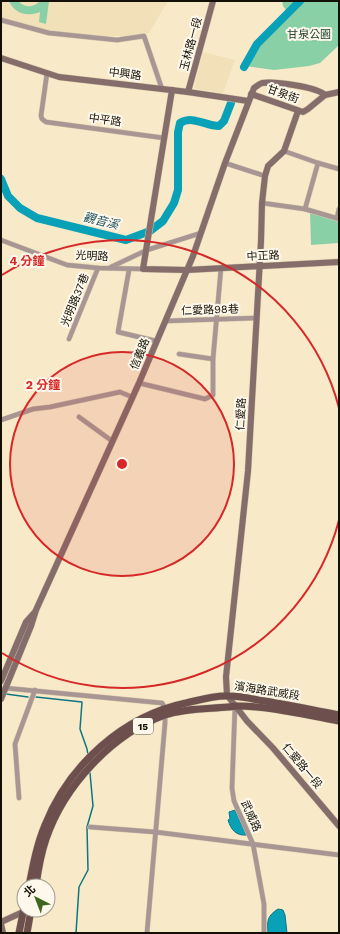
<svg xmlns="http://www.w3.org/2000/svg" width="340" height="934" viewBox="0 0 340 934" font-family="'Work Sans','Noto Sans TC',sans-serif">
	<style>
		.built { fill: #f2e0b8 }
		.green { fill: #89d0a6 }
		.water { fill: #09a1b8; stroke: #0d7682 }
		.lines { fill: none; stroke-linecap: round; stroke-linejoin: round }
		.stream { stroke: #0d7682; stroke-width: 1.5 }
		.river { stroke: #09a1b8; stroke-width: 8 }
		.street-casing { stroke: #d4c7aa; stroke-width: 5.5 }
		.secondary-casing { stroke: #d4c7aa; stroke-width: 7 }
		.primary-casing { stroke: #d4c7aa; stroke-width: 8 }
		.street { stroke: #a79694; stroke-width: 4.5 }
		.secondary { stroke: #856d6b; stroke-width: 6 }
		.primary { stroke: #6d504e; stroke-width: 7 }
		.ring { fill: none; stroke: #d62828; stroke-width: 2 }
		.labels { text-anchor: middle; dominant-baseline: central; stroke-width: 4; stroke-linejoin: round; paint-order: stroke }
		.shield { fill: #fdf8eb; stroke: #5b564a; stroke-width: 1 }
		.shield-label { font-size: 10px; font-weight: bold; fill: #151005 }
		.park-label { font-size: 11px; fill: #1e4430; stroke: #fdf8eb }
		.street-label { font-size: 11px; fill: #151005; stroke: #fdf8eb }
		.water-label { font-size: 12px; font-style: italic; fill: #225661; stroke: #fdf8eb }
		.centre { fill: #d62828; stroke: #fdf8eb; stroke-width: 2 }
		.ring-label { font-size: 12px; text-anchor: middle; font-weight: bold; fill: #d62828; stroke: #fdf8eb; stroke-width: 4; stroke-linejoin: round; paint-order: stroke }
	</style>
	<rect width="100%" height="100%" fill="#f8eac9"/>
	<g class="built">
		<polygon points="1,1 168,1 149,33 136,36 93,36 50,35 1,23"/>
		<polygon points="203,52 235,60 223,93 196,89 194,87"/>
	</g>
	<g class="green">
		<path d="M9,1h9c7,7 15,7 22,0h9l-3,23 -7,-2 1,-10c-13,5 -25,2 -31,-11z"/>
		<polygon points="282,1 339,1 338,46 320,63 309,66 274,70 245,66 257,44 288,13 283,6"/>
		<polygon points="310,213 339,222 339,243 311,245"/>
	</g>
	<g class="water">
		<path d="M235,810l10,22 2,3c-11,1 -16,-5 -19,-15l2,-1 -1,-7z"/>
		<path d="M278,909l5,1 2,5 2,18h-19c-1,-12 -1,-17 10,-24z"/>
	</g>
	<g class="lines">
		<g class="stream">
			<polyline points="6,694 28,697"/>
			<polyline points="36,697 82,702 80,729 87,749 88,755"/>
			<polyline points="76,933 79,887 88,870 87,827 93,806 90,773"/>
		</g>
		<g class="river">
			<polyline points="244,67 257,44 300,1"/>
			<path d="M1,179l7,17 12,12 17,10 89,22 24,-9 13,-10 11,-18 4,-13v-58l2,-9c13,-8 25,3 39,3l5,-5 7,-18"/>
		</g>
		<g class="street-casing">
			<g id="street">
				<polyline points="1,20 49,33 117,40 144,36 162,89"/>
				<polyline points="47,73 41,116 42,119 46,122 164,138"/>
				<polyline points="284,151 318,163 339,169"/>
				<polyline points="225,163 265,176"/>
				<polyline points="262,203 305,209 339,219"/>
				<polyline points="305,209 318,163"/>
				<polyline points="337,218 339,209"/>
				<polyline points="1,240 67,265 98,268 143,269"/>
				<polyline points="111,267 147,250 201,233"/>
				<polyline points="129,270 118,332 156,341"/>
				<polyline points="165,321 257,318"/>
				<polyline points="69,339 98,268"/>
				<polyline points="179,354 213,359"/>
				<polyline points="139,383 205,399 213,395 213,359 221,268"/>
				<polyline points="79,417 112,441"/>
				<polyline points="1,420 33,409 50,407 120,392 132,397"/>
				<polyline points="5,688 162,703 165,708 165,723 147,933"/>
				<polyline points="235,706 232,788 234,801 253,844 264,904 264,933"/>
				<polyline points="19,798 15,744 35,690"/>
				<polyline points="90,827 155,832 339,855"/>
			</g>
		</g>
		<g class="secondary-casing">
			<g id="secondary">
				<polyline points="1,58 59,77 188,92 248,101"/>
				<polyline points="172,90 143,269 187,270 339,262"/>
				<polyline points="188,92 213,1"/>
				<polyline points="251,94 303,112 308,109 325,95 339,92"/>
				<polyline points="298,111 284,151 268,166 265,176 262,203 261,241 248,471 226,677 227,695 247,721 273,748 339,826"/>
				<polyline points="1,681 26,622 34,613"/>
				<path d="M1,699l30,-73 5,-16 103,-227 54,-127 32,-93 29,-75c3,-2 5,-4 8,-5 12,-2 55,4 63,12"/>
				<polyline points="1,922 23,912"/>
				<polyline points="1,924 3,933"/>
			</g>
		</g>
		<g class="primary-casing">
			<g id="primary">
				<path d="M29,886c4,-21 8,-42 16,-61 24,-60 78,-109 141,-122 13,-3 30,-8 42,-7 10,0 21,2 30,4 27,4 54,10 81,15"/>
				<path d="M36,886c2,-16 5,-32 10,-47 18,-53 66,-105 119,-124 21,-7 42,-6 63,-8 3,0 6,-1 9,-1 34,0 68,9 102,15"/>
				<polyline points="19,933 24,908"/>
				<polyline points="27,933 31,910"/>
			</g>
		</g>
		<use href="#street" class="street"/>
		<use href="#secondary" class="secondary"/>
		<use href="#primary" class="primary"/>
	</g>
	<circle cx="122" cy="464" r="112" fill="#d62828" fill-opacity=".12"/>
	<g class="ring">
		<circle cx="122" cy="464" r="112"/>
		<path d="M339 520A224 224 0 0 1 2 653M2 275A224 224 0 0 1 339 408"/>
	</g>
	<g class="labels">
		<rect class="shield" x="133" y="718" width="20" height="16" rx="3"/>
		<g class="shield-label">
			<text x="143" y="726">15</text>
		</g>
		<g class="park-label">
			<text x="309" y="34">甘泉公園</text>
		</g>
		<g class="street-label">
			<text transform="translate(191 44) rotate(-75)">玉林路一段</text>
			<text transform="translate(125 74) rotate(7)">中興路</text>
			<text transform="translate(283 94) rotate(20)">甘泉街</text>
			<text transform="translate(105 120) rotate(8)">中平路</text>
			<text transform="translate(92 256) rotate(3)">光明路</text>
			<text transform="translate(263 256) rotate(-3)">中正路</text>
			<text transform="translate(75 300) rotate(-68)">光明路37巷</text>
			<text transform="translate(210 310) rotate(-2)">仁愛路98巷</text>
			<text transform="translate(140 354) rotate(-68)">信義路</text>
			<text transform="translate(241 414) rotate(-87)">仁愛路</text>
			<text transform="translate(267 691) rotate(9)">濱海路武威段</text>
			<text transform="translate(302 766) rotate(50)">仁愛路一段</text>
			<text transform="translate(251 816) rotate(66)">武威路</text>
		</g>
		<g class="water-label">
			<text transform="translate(101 221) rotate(14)">觀音溪</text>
		</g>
	</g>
	<circle cx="122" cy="464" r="6" class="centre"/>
	<g class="ring-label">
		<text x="27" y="265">4 分鐘</text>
		<text x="43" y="389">2 分鐘</text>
	</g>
	<rect width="340" height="934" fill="none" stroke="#151005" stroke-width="4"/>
	<g transform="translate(36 898) rotate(318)"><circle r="19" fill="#fdf8eb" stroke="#a09b8f"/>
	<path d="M0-3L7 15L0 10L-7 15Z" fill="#40651e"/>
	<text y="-6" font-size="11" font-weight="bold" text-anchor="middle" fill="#151005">北</text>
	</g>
</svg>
